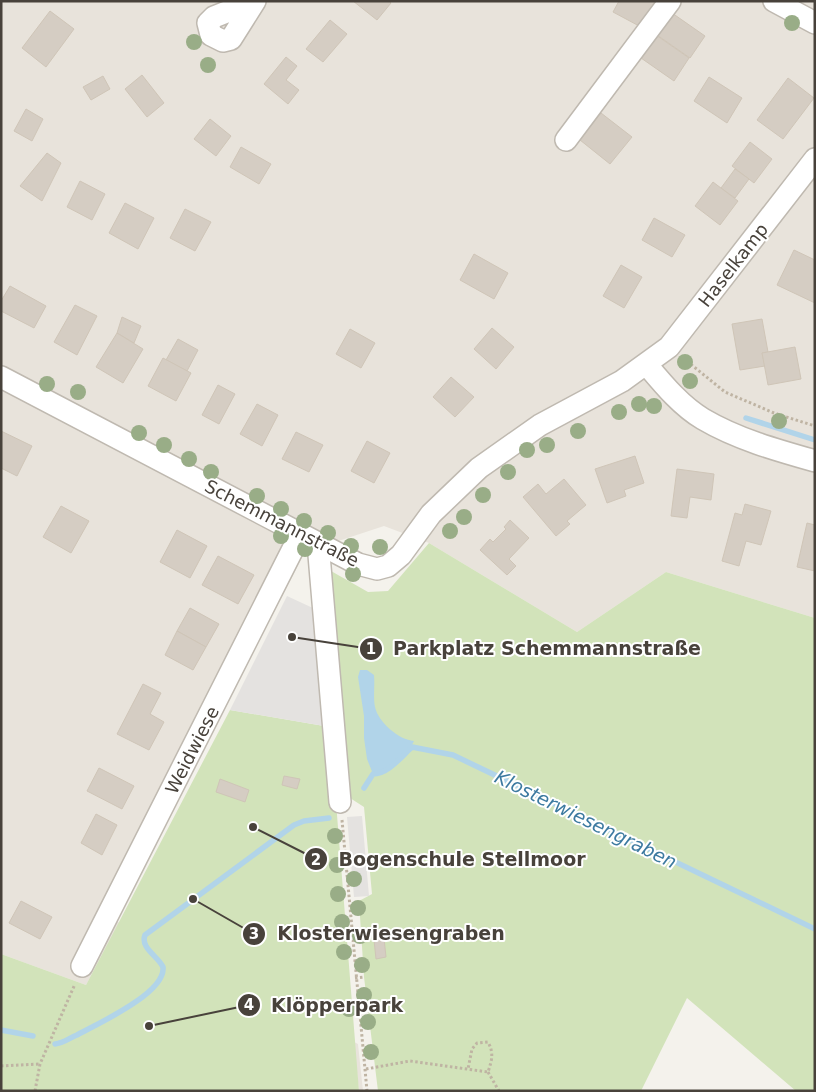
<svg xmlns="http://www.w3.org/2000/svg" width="816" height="1092" viewBox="0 0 816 1092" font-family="'DejaVu Sans',sans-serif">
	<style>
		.residential { fill: #e8e3db }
		.green { fill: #d2e3ba }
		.parking { fill: #e4e2e0 }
		.water { fill: #b1d4e9 }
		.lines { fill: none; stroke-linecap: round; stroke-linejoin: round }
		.stream { stroke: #b1d4e9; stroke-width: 5.5 }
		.building { fill: #d5cdc3; stroke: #cfc5b7 }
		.minor-casing { stroke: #bfb9b0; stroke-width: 24 }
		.path { stroke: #bfb4a3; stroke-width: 3; stroke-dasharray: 2.5 2.5; stroke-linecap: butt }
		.minor { stroke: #fff; stroke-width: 21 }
		.tree { fill: #99ad87 }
		.labels { text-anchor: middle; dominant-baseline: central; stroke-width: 4; stroke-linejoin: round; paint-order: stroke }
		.street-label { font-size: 18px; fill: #48423b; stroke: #fff }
		.water-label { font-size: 19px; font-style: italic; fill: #3d7aa0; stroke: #fff }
		.leader { fill: none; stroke: #48423b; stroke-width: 2 }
		.callout-dot { fill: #48423b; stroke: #fff; stroke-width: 2 }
		.mark-label { font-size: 15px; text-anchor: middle; font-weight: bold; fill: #fff }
		.callout-label { font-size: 19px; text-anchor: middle; font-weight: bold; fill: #48423b; stroke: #fff; stroke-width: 4; stroke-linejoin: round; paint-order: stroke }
	</style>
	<rect width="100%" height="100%" fill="#f4f2ec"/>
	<polygon class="residential" points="1,1 815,1 815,618 666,572 577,632 429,543 384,526 305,552 114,920 358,1044 363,1091 359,1091 354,1044 117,927 86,985 1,954"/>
	<g class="green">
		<polygon points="429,543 577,632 666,572 815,618 815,1091 796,1091 687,998 641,1091 378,1091 364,977 359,901 372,894 364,807 350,798 331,571 368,592 388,591"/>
		<polygon points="230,710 330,727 359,1091 1,1091 1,954 86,985"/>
	</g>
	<g class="parking">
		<polygon points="287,596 315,609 330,727 230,710"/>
		<polygon points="362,816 369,896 354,897 347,817"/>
	</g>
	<path class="water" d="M360,670h7l7,5c1,11 -1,22 1,32 3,15 24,33 39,34 -6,13 -27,33 -41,33l-6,-15 -3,-21v-22l-6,-39z"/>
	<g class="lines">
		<g class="stream">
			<polyline points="746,418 815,440"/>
			<path d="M364,788l9,-14c15,0 28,-17 39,-27l41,8 362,174"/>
			<polyline points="1,1030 33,1036"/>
			<path d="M55,1044c9,-1 14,-6 22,-9 20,-11 89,-42 86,-68 -5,-11 -23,-19 -18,-32l149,-110 10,-4 25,-3"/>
		</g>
	</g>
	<g class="building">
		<polygon points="353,1 389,1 391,3 377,20"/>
		<polygon points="619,1 655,1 641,27 613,12"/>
		<polygon points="50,11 74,29 46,67 22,48"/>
		<polygon points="672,13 705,36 690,58 657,35"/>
		<polygon points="330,20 347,34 323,62 306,49"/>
		<polygon points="656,35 689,58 674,81 641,58"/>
		<polygon points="286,57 297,66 286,80 299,90 288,104 264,84"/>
		<polygon points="142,75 164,103 147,117 125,89"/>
		<polygon points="103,76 110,89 91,100 83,87"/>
		<polygon points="709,77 742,98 727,123 694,101"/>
		<polygon points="788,78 814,98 783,139 757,120"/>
		<polygon points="26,109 43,119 32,141 14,131"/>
		<polygon points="601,113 632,137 610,164 580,140"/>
		<polygon points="210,119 231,136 216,156 194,139"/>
		<polygon points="750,142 772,159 754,183 732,166"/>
		<polygon points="241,147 271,164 259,184 230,167"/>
		<polygon points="47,153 61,163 42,201 20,186"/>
		<polygon points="735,169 749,179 735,198 721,188"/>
		<polygon points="80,181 105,194 92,220 67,207"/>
		<polygon points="713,182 738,201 720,225 695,206"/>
		<polygon points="125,203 154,218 138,249 109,233"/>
		<polygon points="185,209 211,222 195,251 170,238"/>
		<polygon points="654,218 685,235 672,257 642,240"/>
		<polygon points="794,250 815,260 815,303 777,285"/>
		<polygon points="474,254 508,273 494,299 460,280"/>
		<polygon points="621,265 642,277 624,308 603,296"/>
		<polygon points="10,286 46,306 34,328 1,311 1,301"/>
		<polygon points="75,305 97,316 77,355 54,342"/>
		<polygon points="122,317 141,326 134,343 117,333"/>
		<polygon points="762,319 768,352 762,353 765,366 740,370 732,324"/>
		<polygon points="492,328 514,347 496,369 474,349"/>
		<polygon points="350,329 375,343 361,368 336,354"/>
		<polygon points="117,333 143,349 123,383 96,367"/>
		<polygon points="178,339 198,350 187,371 166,360"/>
		<polygon points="795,347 801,379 768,385 762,353"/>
		<polygon points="163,358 191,373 176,401 148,386"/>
		<polygon points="451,377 474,397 455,417 433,397"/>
		<polygon points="218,385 235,394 219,424 202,415"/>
		<polygon points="257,404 278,415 262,446 240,434"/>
		<polygon points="1,431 32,446 17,476 1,468"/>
		<polygon points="296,432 323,445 309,472 282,459"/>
		<polygon points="367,441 390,453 374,483 351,471"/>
		<polygon points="635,456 644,483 624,490 626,496 607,503 595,469"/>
		<polygon points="677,469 714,474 711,500 690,497 687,518 671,516"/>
		<polygon points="564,479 586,505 567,521 570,524 556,536 523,497 538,484 546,494"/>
		<polygon points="745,504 771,511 761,545 746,541 739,566 722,561 735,513 742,515"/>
		<polygon points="61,506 89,521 71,553 43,537"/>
		<polygon points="510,520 529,538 509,559 516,566 507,575 480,550 490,539 493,542 506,529 504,527"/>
		<polygon points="807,523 815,525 815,571 797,567"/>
		<polygon points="177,530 207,546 190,578 160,562"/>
		<polygon points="218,556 254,575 238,604 202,585"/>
		<polygon points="190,608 219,624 206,647 177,631"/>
		<polygon points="177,631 206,647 193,670 165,655"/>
		<polygon points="143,684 161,693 150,714 164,722 149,750 117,734"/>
		<polygon points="99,768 134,786 122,809 87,791"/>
		<polygon points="284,776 300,779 297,789 282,785"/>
		<polygon points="220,779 249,790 245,802 216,792"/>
		<polygon points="96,814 117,825 102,855 81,843"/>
		<polygon points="21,901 52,917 40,939 9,923"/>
		<polygon points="384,938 386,957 376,959 374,940"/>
	</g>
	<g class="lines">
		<g class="minor-casing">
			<g id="minor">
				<polyline points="254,1 214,17 208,23 211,35 223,41 231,39 255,1"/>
				<polyline points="774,1 815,23"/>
				<polyline points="566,140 670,1"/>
				<path d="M647,365c16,19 34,41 56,54 34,20 73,31 112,42"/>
				<polyline points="1,377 358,564 377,569 388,566 401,555 431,514 479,468 540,425 622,381 669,347 815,159"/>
				<polyline points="318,543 340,802"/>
				<polyline points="82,966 301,533"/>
			</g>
		</g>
		<g class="path">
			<polyline points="683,358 725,392 774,413 815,426"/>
			<polyline points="342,820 367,1091"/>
			<polyline points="355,978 364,977"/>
			<polyline points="1,1066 40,1064"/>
			<path d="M366,1069l44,-8 78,11c4,-12 6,-19 0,-30l-11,1 -5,6 -4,20"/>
			<polyline points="488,1072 499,1091"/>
			<polyline points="35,1091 40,1064 75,984"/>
		</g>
		<use href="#minor" class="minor"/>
	</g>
	<g class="tree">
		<circle cx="792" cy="23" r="8"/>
		<circle cx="194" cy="42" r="8"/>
		<circle cx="208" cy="65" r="8"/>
		<circle cx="685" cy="362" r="8"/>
		<circle cx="690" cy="381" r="8"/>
		<circle cx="47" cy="384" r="8"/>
		<circle cx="78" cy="392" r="8"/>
		<circle cx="639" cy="404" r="8"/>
		<circle cx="654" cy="406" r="8"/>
		<circle cx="619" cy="412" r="8"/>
		<circle cx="779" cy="421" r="8"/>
		<circle cx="578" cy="431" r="8"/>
		<circle cx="139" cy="433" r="8"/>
		<circle cx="164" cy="445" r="8"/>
		<circle cx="547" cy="445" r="8"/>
		<circle cx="527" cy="450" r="8"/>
		<circle cx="189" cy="459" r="8"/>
		<circle cx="211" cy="472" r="8"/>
		<circle cx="508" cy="472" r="8"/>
		<circle cx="483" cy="495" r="8"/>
		<circle cx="257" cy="496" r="8"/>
		<circle cx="281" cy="509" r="8"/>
		<circle cx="464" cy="517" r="8"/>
		<circle cx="304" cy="521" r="8"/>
		<circle cx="450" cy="531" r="8"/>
		<circle cx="328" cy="533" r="8"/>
		<circle cx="281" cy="536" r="8"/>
		<circle cx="351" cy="546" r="8"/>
		<circle cx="380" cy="547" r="8"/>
		<circle cx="305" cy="549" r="8"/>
		<circle cx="353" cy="574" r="8"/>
		<circle cx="335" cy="836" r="8"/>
		<circle cx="337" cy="865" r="8"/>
		<circle cx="354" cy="879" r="8"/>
		<circle cx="338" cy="894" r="8"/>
		<circle cx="358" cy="908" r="8"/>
		<circle cx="342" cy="922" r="8"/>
		<circle cx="360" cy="936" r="8"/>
		<circle cx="344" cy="952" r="8"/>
		<circle cx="362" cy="965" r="8"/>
		<circle cx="364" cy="995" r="8"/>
		<circle cx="349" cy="1009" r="8"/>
		<circle cx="368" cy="1022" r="8"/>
		<circle cx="371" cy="1052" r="8"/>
	</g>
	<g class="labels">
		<g class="street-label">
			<text transform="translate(733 265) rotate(-52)">Haselkamp</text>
			<text transform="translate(282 523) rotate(27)">Schemmannstraße</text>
			<text transform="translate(192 750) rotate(-63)">Weidwiese</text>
		</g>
		<g class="water-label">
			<text transform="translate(586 819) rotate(26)">Klosterwiesengraben</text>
		</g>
	</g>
	<path class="leader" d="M292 637L371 649M253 827L316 859M193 899L254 934M149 1026L249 1005"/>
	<g class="callout-dot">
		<circle cx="292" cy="637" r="5"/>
		<circle cx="253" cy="827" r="5"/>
		<circle cx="193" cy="899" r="5"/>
		<circle cx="149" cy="1026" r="5"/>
		<circle cx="371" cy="649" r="12"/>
		<circle cx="316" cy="859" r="12"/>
		<circle cx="254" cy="934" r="12"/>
		<circle cx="249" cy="1005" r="12"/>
	</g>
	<g class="mark-label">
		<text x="371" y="654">1</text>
		<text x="316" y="865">2</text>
		<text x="254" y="939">3</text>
		<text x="249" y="1010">4</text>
	</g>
	<g class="callout-label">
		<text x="547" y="655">Parkplatz Schemmannstraße</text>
		<text x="462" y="866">Bogenschule Stellmoor</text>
		<text x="391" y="940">Klosterwiesengraben</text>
		<text x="337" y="1012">Klöpperpark</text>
	</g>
	<rect width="816" height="1092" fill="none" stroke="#48423b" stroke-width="5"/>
</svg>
